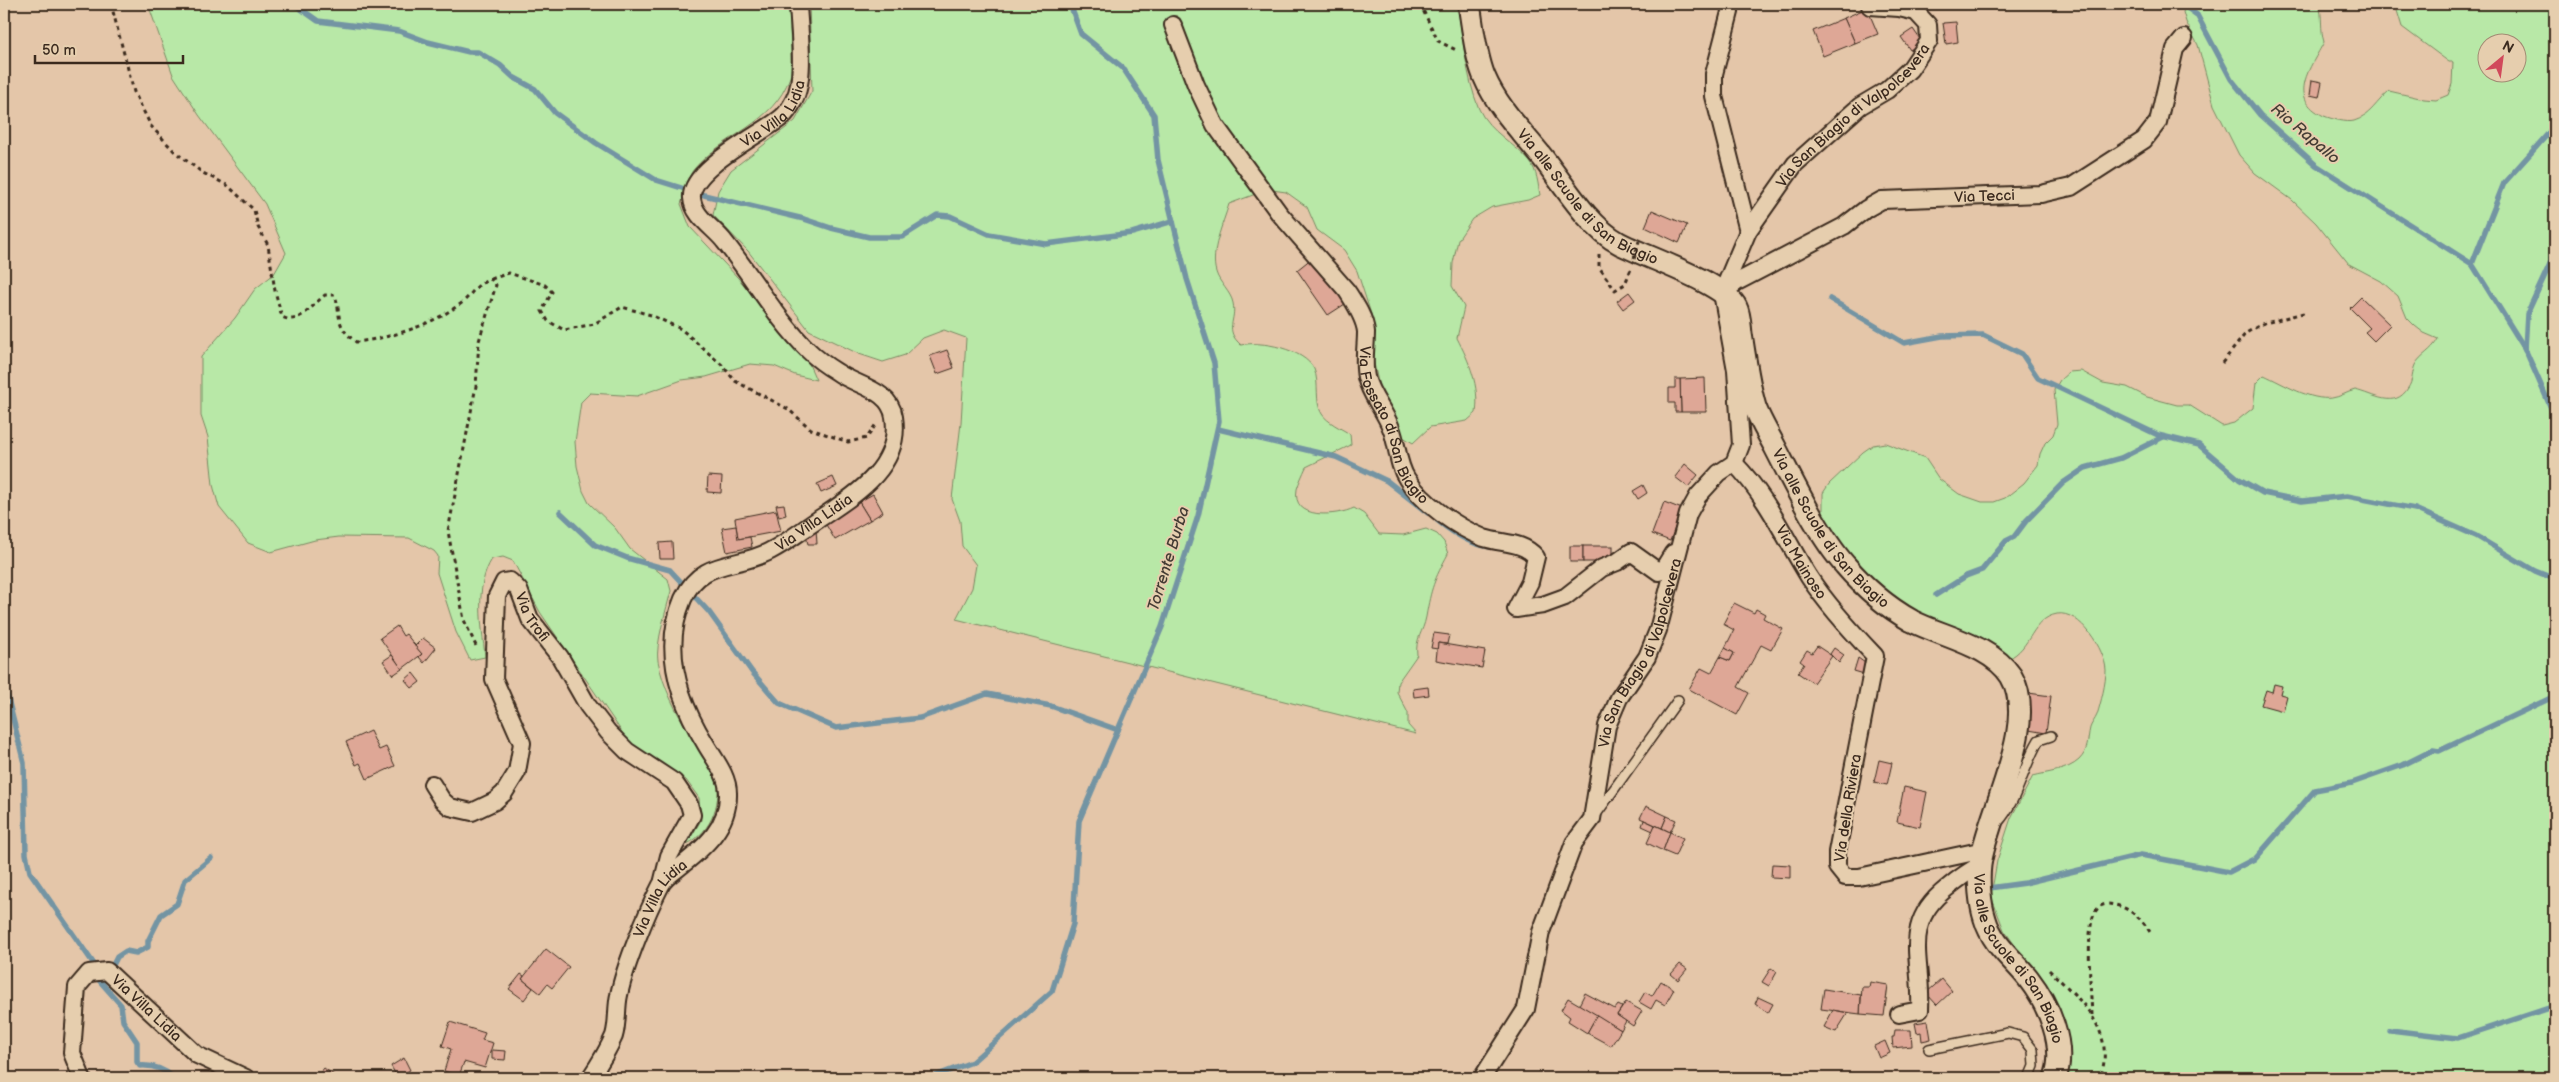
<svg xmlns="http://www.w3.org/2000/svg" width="2559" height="1082" viewBox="0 0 2559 1082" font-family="'Balsamiq Sans',sans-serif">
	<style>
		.green { fill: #b8e8a7; stroke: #7a8962; fill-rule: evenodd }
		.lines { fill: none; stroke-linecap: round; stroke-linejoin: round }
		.stream { stroke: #7394a3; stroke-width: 5.5 }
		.building { fill: #dea796; stroke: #3b2a1e }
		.service-casing { stroke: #3b2a1e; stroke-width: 12 }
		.minor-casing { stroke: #3b2a1e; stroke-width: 20 }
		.tertiary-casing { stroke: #3b2a1e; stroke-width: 25 }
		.path { stroke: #3b2a1e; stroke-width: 3; stroke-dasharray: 4 4; stroke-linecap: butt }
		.service { stroke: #e6ceae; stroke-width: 9 }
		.minor { stroke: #e6ceae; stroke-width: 16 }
		.tertiary { stroke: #e6ceae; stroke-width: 21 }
		.path-bridge { stroke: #3b2a1e; stroke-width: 3; stroke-dasharray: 4 4; stroke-linecap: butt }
		.labels { text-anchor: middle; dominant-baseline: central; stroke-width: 4; stroke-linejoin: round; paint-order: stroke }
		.street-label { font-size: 15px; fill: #3b2a1e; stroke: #e6ceae }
		.water-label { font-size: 16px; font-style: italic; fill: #443c34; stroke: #e6ceae }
	</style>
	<rect width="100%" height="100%" fill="#e4c6a9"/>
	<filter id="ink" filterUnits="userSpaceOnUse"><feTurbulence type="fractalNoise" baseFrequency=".02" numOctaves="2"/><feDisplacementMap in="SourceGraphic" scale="10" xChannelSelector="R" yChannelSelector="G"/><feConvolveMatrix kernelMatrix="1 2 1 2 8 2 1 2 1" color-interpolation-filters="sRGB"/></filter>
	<g filter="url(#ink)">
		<g class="green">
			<path d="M148,4h641c0,13 4,65 1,73 -17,48 -66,57 -96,92 -7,8 -9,25 -13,35l9,23 49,52 70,85 7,16 -21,-5 -21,-9 -24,-2 -44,13 -24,3 -45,16 -47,-3 -9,9 -6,40 2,24 6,25 6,12 26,25 15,21 38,30 3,12c-4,16 -16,54 -13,70 5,26 18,51 32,73 8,13 20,24 25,38 9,27 -3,60 -28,72l14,-24 -2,-22 -13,-18 -58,-39 -88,-129 -27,-51 -10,-4 -11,2c-18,29 -10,66 -7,98l-15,3 -14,-28 -19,-59 1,-17 -4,-5 -25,-13 -70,-1 -24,3 -44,12 -23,-9 -29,-36 -6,-22 -5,-48 -7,-21v-59l34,-39 20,-29 19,-15 12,-21 -21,-49 -66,-89 -26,-40z"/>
			<path d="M809,4h648c6,34 9,73 22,105 10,23 37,35 51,53 7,9 8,22 10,33l-12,5 -36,7 -20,12 -14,21 -5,23 -1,23 12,21 -7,31c12,23 23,48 19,75l-9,8 -37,6 -17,16 -10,-6 -23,-46 -8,-37v-37l-15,-46 -13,-21 -27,-20 -10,-23 -21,-15 -14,-2 -11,2 -32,12c-6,20 -19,48 -13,68 3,11 15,20 17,31 4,18 -10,26 8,42 19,-5 63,4 73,24 6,14 0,33 8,45 5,8 20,15 28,20l1,11 -45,22c-3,7 -7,15 -9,22 -6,32 40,27 57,19l10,6 15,20 24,1 23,-6 11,5 7,8 4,12c-14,26 -17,34 -22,63 -3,16 -11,21 -9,38l-19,27 -1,10 11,21v12l8,9 -460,-115 16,-31 4,-23 -14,-19 -2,-25 -8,-22 9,-76 5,-85 -22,-8 -21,8 -18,17 -22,7 -24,-8 -50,-24 -61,-79 -35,-36 5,-24 13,-21 64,-49 17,-30z"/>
			<path d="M2187,4h132c4,13 1,25 5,38 -13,25 -38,56 0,74 8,3 23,7 30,5 15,-4 24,-21 35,-30l35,8 12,1 12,-5 4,-11 1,-22h-4l-47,-35 -7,-23h160v1074h-491l-19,-91 -41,-57 -13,-34 6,-35 14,-43 22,-42c15,-4 34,-5 46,-16 10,-10 8,-19 11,-32 1,-4 5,-8 7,-13 4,-13 9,-32 9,-45 -1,-20 -26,-60 -49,-56 -26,5 -25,34 -49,45l-69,-31 -75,-49 -41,-63v-23l6,-9 34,-32 10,-7 12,-2 40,15 14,21 20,15 23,8h12l11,-4 19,-15 14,-18 2,-11 5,-11 8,-8 4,-11 -3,-34 6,-10 9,-8 12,-1 22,12 24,4 20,10 30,8h12l33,21 12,-3 19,-15 3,-25 8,-8c20,9 46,26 68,23 8,-1 15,-6 23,-8 18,4 40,20 53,-2 5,-7 4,-16 7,-23 6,-11 16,-13 23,-26l-14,-6 -9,-7 -8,-8 -9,-22 -17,-15 -32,-17 -33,-41 -24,-23 -37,-27 -16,-18 -25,-50 -16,-60 -12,-23 -3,-10zM2486,42h30v30h-30z"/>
		</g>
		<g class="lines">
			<g class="stream">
				<polyline points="294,4 318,21 399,31 428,42 469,52 478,52 500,65 513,77 535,89 555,113 596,143 656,180 704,195 804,219 831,228 869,237 902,237 937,215 950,216 989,234 1046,244 1132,233 1173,221"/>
				<polyline points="2182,4 2197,15 2231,79 2260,115 2316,165 2472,264"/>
				<polyline points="2555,126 2504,183 2472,264 2525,349 2555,417"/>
				<polyline points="1830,299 1904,343 1942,336 1983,335 2022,354 2038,378 2158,435 2199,445 2239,479 2263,493 2302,501 2347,496 2415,509 2476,536 2535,571 2555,579"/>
				<polyline points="2525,349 2527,314 2555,253"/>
				<polyline points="1218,429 1336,457 1387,481 1428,513"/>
				<polyline points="560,512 595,545 627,558 670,570 709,612 752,672 779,703 836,728 920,718 987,694 1051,706 1118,730"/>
				<path d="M1437,520c16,13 37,27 58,27"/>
				<polyline points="1936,595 1966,576 1982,570 2006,541 2014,537 2026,521 2063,483 2085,468 2121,458 2163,437"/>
				<path d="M4,683l20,80 2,91 4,18 66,95 2,12 23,26 2,16 14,21v20l3,4c14,-1 24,3 34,12"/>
				<polyline points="1989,888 2025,883 2141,855 2229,872 2256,858 2315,790 2352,783 2403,765 2433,750 2439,751 2555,696"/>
				<polyline points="110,971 117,957 126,951 136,953 148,947 148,941 161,915 177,904 185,880 211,858"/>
				<polyline points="2390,1030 2458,1038 2555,1006"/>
				<polyline points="930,1078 972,1062 1052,991 1073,924 1079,821 1162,627 1198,516 1219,421 1214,363 1187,279 1158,160 1154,115 1123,68 1081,34 1070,4"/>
			</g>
		</g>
		<g class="building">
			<polygon points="1867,8 1878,34 1855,43 1844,18"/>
			<polygon points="1844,18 1855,43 1823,56 1813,31"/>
			<polygon points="1956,22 1958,42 1946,44 1943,23"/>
			<polygon points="1913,29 1922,42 1910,50 1901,37"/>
			<polygon points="2312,80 2322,82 2319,97 2310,95"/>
			<polygon points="1652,210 1687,225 1679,243 1645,227"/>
			<polygon points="1312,258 1345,304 1328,315 1297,270"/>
			<polygon points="1629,292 1635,300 1623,309 1617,301"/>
			<polygon points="2361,297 2390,325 2374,341 2365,332 2370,328 2350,308"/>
			<polygon points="947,350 954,368 937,374 930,356"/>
			<polygon points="1705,378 1706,412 1681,412 1680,379"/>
			<polygon points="1675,379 1680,379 1681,412 1675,412 1675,403 1669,403 1669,388 1675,388"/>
			<polygon points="1685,464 1698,475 1688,487 1675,477"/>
			<polygon points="708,476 722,477 721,493 707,492"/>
			<polygon points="833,477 837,486 821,493 817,484"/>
			<polygon points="1643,485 1647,493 1638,499 1633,491"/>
			<polygon points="873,494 883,512 870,520 859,502"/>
			<polygon points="859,502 870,520 835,540 825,523"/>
			<polygon points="1664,502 1682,509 1670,541 1652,534"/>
			<polygon points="784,504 786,515 779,517 776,505"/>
			<polygon points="776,510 781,531 738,539 735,518"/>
			<polygon points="736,526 738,539 750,537 752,547 727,552 722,528"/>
			<polygon points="816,529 817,544 808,544 806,536"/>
			<polygon points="672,542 673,559 660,559 659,543"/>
			<rect x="1570" y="546" width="13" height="16"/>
			<rect x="1583" y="546" width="30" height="16"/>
			<polygon points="1734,603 1754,613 1756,609 1765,614 1763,618 1783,629 1771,650 1761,645 1738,687 1749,693 1737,715 1689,689 1701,668 1711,673 1720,657 1730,661 1734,653 1725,648 1734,630 1723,624"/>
			<polygon points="397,626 403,636 406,634 422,654 402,669 380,638"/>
			<polygon points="1434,633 1449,635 1447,644 1438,643 1438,649 1431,648"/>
			<polygon points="423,638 436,648 424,663 419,657 422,654 415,646"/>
			<polygon points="1438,643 1485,651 1482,668 1436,660"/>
			<polygon points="1817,646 1832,656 1813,683 1798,673 1804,664 1800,661 1807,650 1812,653"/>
			<polygon points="1725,648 1734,653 1730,661 1720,657"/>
			<polygon points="1834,648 1844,655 1839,663 1830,654"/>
			<polygon points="392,655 402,669 393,675 383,661"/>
			<polygon points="1858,658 1868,665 1864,674 1854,671"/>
			<polygon points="413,673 420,682 412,688 405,680"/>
			<polygon points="2274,684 2282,686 2280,694 2287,696 2283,711 2261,705 2266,690 2272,692"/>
			<polygon points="1428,687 1429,695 1414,697 1413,689"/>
			<polygon points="2028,693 2051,696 2046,733 2023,729"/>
			<polygon points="370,731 379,750 386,747 395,766 367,779 360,763 356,765 346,742"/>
			<polygon points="1879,760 1892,763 1887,785 1874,782"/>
			<polygon points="1904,787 1927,792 1920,827 1897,822"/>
			<polygon points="1646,806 1667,816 1662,828 1640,818"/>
			<polygon points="1667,816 1676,820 1670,832 1662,828"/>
			<polygon points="1644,820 1655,825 1653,831 1642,826"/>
			<polygon points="1655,825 1670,832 1663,851 1647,843"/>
			<polygon points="1670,832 1683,838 1675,856 1663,851"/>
			<polygon points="1772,864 1790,865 1790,878 1771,877"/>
			<polygon points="546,949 569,967 552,988 547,984 540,993 522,979"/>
			<polygon points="1680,964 1687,969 1678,980 1671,974"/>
			<polygon points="1771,968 1777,972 1769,986 1762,982"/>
			<polygon points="521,974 524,976 522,979 533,988 524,1000 509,989"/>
			<polygon points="1942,979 1952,991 1937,1005 1926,993"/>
			<polygon points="1661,981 1674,989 1665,1005 1656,1000 1651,1009 1639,1002 1645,992 1652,996"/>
			<polygon points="1870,982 1888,985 1884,1016 1860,1014 1862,987 1869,987"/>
			<polygon points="1824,989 1861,995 1860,1014 1821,1009"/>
			<polygon points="1585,993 1615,1009 1618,1005 1622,1007 1617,1015 1626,1021 1621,1030 1579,1005"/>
			<polygon points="1758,997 1773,1004 1768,1013 1755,1004"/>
			<polygon points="1568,998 1597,1015 1587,1033 1568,1021 1570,1017 1561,1010"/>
			<polygon points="1626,1002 1642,1011 1633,1026 1617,1015"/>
			<polygon points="1833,1010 1848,1013 1836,1032 1824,1027"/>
			<polygon points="1597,1015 1621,1030 1611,1046 1587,1033"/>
			<polygon points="1928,1021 1931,1039 1922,1041 1921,1032 1917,1033 1915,1023"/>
			<polygon points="450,1022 485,1033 482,1040 493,1043 485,1068 464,1062 459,1076 444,1071 451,1049 442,1046"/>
			<polygon points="1895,1030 1911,1030 1912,1046 1893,1048 1892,1037 1894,1037"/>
			<polygon points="1885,1041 1890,1053 1879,1058 1874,1046"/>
			<polygon points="492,1050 506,1051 505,1060 492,1059"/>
			<polygon points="404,1058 410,1070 397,1077 391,1066"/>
			<polygon points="324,1068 338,1078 316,1078"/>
		</g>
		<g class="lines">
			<g class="service-casing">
				<g id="service">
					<polyline points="1597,813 1678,700"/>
					<path d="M1998,822c19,-20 26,-58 41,-82l12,-4"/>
					<polyline points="1929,1049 2008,1033 2023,1037 2033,1050 2034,1066 2029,1078"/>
				</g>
			</g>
			<g class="minor-casing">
				<g id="minor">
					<polyline points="1729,4 1730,12 1714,74 1714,96 1748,231"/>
					<path id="s1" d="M1173,25l23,60 19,40 64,88 68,78c7,11 18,27 19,41 0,15 -3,30 0,45 4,18 19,34 25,51 7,17 6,36 16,51 16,25 50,48 77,59 18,6 39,3 52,19l-6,25 -14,27 27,-4 22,-8 37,-29 15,-6 14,-10 28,20 3,-1 11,-18"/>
					<path id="s2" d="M1722,293l15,-11 107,-56 22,-17 16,-9 159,-6 30,-7 73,-47 14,-18 17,-73 9,-11"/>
					<path id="s3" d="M1734,463c32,32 51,75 75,114 19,29 42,54 66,79l-38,196v15l8,10h14l125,-27"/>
					<path id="s4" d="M432,784l10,16 8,7 22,5 23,-11 9,-8 13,-21 5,-29 -28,-64 3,-83 7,-14 6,-1 9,9 11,29 30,38 28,49 20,26 19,19 47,31 15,22 3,11 -23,41 -6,24"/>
					<path d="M1899,1014l21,-4c3,-51 -20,-85 27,-122 11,-9 20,-16 32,-22"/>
					<path id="s5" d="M82,1078l-10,-25 5,-66 12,-14 18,-2 90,84 49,23"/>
					<path id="s6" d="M590,1078c8,-12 18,-28 24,-42 4,-13 2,-28 5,-41 6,-30 28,-83 42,-110 4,-8 13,-13 20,-19 24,-19 48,-40 47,-73 0,-18 -14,-34 -23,-50 -27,-44 -43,-95 -22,-144 18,-41 54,-30 87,-48 16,-8 31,-20 46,-30 37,-25 86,-53 78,-104 -4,-28 -38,-31 -57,-45 -10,-6 -20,-13 -28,-21 -33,-32 -56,-74 -85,-110 -10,-13 -31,-25 -32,-43 -3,-29 70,-64 90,-81 5,-4 9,-11 12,-17 12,-22 5,-71 4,-96"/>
					<path id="s7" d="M1482,1078l44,-69 15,-77 33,-89 18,-24 15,-93 12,-28 28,-41 11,-27 30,-116 10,-18 21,-23 15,-10 7,-18 -5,-75 -14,-77 26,-62 47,-67 65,-58 27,-16 23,-21 19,-28 -1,-16 -12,-13 -17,-4 -29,-2"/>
				</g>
			</g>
			<g class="tertiary-casing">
				<g id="tertiary">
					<path id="s8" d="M1469,4c4,24 6,49 15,72 13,31 38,56 59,82 21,27 46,69 76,85 26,14 106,40 117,64 4,8 4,19 5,27 4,24 7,49 14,73 5,14 14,28 21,42 18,35 43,87 69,116 18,21 42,42 67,56 31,16 79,24 99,55 29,48 -24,138 -31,189 -2,16 0,39 5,54 7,25 28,40 43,59 20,26 39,67 27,100"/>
				</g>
			</g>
			<g class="path">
				<path d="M111,4l23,88 17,34 24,26 28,21 24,12 27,25 4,17 10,18 7,46 7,26c17,9 31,-13 43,-22h10c7,22 -1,30 21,47 35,-4 73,-16 103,-37 14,-10 13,-19 32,-26l5,6 -17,56 -3,45 -28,145 16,89 12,26"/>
				<polyline points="1420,4 1438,41 1456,50"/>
				<polyline points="1599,254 1599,267 1615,290 1625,284 1631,269"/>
				<polyline points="491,279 509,273 545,285 552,292 542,311 548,321 564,330 594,324 622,307 651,315 681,329 722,365 735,381 788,409 811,429 848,442 867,438 876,424"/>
				<polyline points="2222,363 2246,333 2262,324 2307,312"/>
				<path d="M2049,970c32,30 68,61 51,108"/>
				<path d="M2092,1015c-1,-23 -7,-85 3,-103 5,-8 11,-9 20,-7 15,3 27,14 35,27"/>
			</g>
			<use href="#service" class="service"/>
			<use href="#minor" class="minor"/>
			<use href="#tertiary" class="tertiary"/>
			<polyline class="path-bridge" points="1634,259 1639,241"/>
		</g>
	</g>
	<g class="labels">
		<g class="street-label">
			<text stroke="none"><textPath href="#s6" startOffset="1256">Via Villa Lidia</textPath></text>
			<text stroke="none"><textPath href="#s7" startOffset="1076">Via San Biagio di Valpolcevera</textPath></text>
			<text stroke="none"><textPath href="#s8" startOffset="236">Via alle Scuole di San Biagio</textPath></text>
			<text stroke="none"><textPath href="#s2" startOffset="288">Via Tecci</textPath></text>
			<text stroke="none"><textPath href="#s1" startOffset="466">Via Fossato di San Biagio</textPath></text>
			<text stroke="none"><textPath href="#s6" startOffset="689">Via Villa Lidia</textPath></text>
			<text stroke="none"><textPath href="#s8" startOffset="671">Via alle Scuole di San Biagio</textPath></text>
			<text stroke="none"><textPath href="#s3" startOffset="120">Via Mainoso</textPath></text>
			<text stroke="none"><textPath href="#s4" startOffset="361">Via Trofi</textPath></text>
			<text stroke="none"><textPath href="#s7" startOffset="460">Via San Biagio di Valpolcevera</textPath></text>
			<text transform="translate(1848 808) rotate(-81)">Via della Riviera</text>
			<text stroke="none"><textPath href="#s6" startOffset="196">Via Villa Lidia</textPath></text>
			<text stroke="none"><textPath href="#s8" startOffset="1212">Via alle Scuole di San Biagio</textPath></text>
			<text stroke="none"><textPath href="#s5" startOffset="184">Via Villa Lidia</textPath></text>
		</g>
		<g class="water-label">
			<text transform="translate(2305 134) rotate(40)">Rio Rapallo</text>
			<text transform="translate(1169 559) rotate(-73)">Torrente Burba</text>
		</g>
	</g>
	<rect width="2559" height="1082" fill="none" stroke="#e6ceae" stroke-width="20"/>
	<rect x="10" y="10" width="2539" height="1062" fill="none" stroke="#3b2a1e" stroke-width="2" filter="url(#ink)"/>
	<g transform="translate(2502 58) rotate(29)"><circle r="24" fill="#e6ceae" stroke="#a28c74"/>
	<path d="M0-4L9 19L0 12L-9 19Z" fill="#d1495b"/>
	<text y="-8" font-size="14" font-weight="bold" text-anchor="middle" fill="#3b2a1e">N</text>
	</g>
	<path d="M35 55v8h148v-8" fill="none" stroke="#3b2a1e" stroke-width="2.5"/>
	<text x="42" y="55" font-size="15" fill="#3b2a1e" stroke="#e6ceae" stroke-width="4" paint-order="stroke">50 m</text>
</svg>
